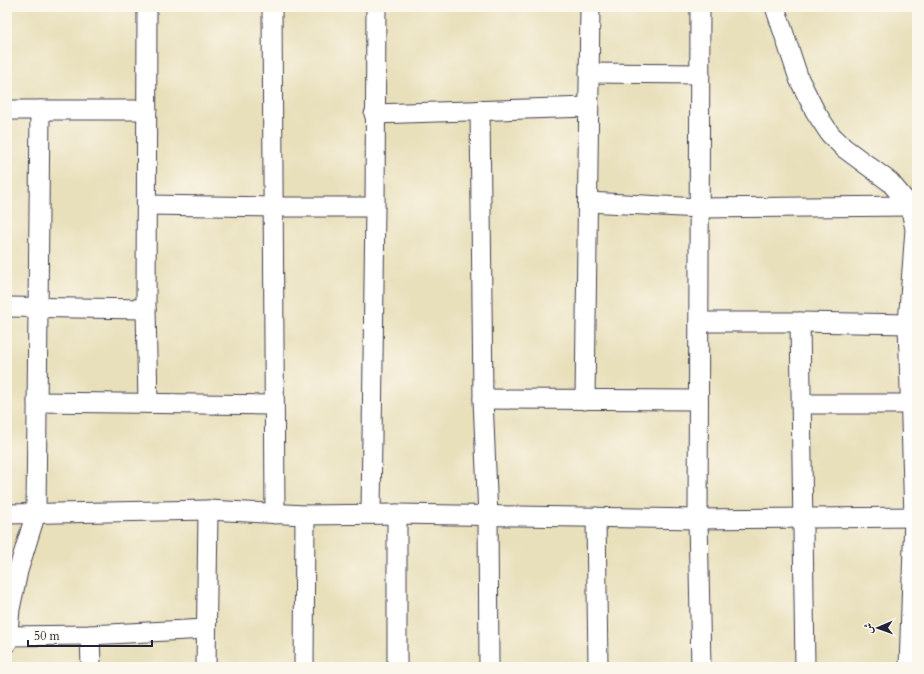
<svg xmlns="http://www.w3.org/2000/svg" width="924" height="674" viewBox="0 0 924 674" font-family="Cardo,Amiri,serif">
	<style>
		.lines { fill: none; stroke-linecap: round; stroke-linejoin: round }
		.minor-casing { stroke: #403e4e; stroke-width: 21 }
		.minor { stroke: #fff; stroke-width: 19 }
	</style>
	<rect width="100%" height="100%" fill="#fbf7ec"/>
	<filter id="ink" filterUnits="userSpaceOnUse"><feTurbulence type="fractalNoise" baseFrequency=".025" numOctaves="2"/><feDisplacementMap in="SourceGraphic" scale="8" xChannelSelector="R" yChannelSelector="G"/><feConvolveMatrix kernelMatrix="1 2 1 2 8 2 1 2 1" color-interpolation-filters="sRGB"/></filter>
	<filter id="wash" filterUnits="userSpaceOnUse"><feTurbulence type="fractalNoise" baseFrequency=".012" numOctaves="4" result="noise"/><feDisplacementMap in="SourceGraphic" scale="16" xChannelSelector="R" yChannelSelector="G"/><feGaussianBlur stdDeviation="0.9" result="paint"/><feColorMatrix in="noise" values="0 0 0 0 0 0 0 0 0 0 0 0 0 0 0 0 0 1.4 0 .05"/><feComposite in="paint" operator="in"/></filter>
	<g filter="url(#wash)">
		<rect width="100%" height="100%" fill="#e8e0bb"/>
	</g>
	<g filter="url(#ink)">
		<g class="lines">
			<g class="minor-casing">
				<g id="minor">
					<polyline points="147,7 146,309 148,403"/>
					<polyline points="272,7 275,514"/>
					<polyline points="700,7 698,519 701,667"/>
					<polyline points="775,7 799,79 815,111 830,134 844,148 890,182 910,206 915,229 908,324 914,517 909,667"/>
					<polyline points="589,73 700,74"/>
					<polyline points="7,110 147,110"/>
					<polyline points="480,110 483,399 488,517 489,667"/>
					<polyline points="374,114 588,107"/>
					<polyline points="588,202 699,208 910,206"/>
					<polyline points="147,205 273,207 375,207"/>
					<polyline points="7,307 146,309"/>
					<polyline points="699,322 800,322 908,324"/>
					<polyline points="800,322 805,667"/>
					<polyline points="483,399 698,400"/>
					<polyline points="585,400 590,7"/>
					<polyline points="37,402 274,405"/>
					<polyline points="801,404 917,404"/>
					<polyline points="7,514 208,510 305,515 397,514 698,519 917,517"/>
					<polyline points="371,514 375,207 376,7"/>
					<polyline points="596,517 598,667"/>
					<polyline points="90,635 91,667"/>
					<polyline points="8,636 90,635 206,629"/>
					<polyline points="7,643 10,609 18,571 36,513 40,110"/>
					<polyline points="206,667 208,510"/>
					<polyline points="304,667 305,515"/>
					<polyline points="397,667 397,514"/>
				</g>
			</g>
			<use href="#minor" class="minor"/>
		</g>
	</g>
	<rect width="924" height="674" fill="none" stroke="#fbf7ec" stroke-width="24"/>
	<g transform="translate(878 628) rotate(268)" stroke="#fbf7ec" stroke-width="3" paint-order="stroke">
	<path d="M0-3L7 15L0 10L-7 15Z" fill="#22223b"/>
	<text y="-6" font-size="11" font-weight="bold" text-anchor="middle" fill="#22223b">ش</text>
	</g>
	<path d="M28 640v6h124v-6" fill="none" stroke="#22223b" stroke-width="2"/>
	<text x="34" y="640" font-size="12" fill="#22223b" stroke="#fbf7ec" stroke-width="3" paint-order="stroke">50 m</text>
</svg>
